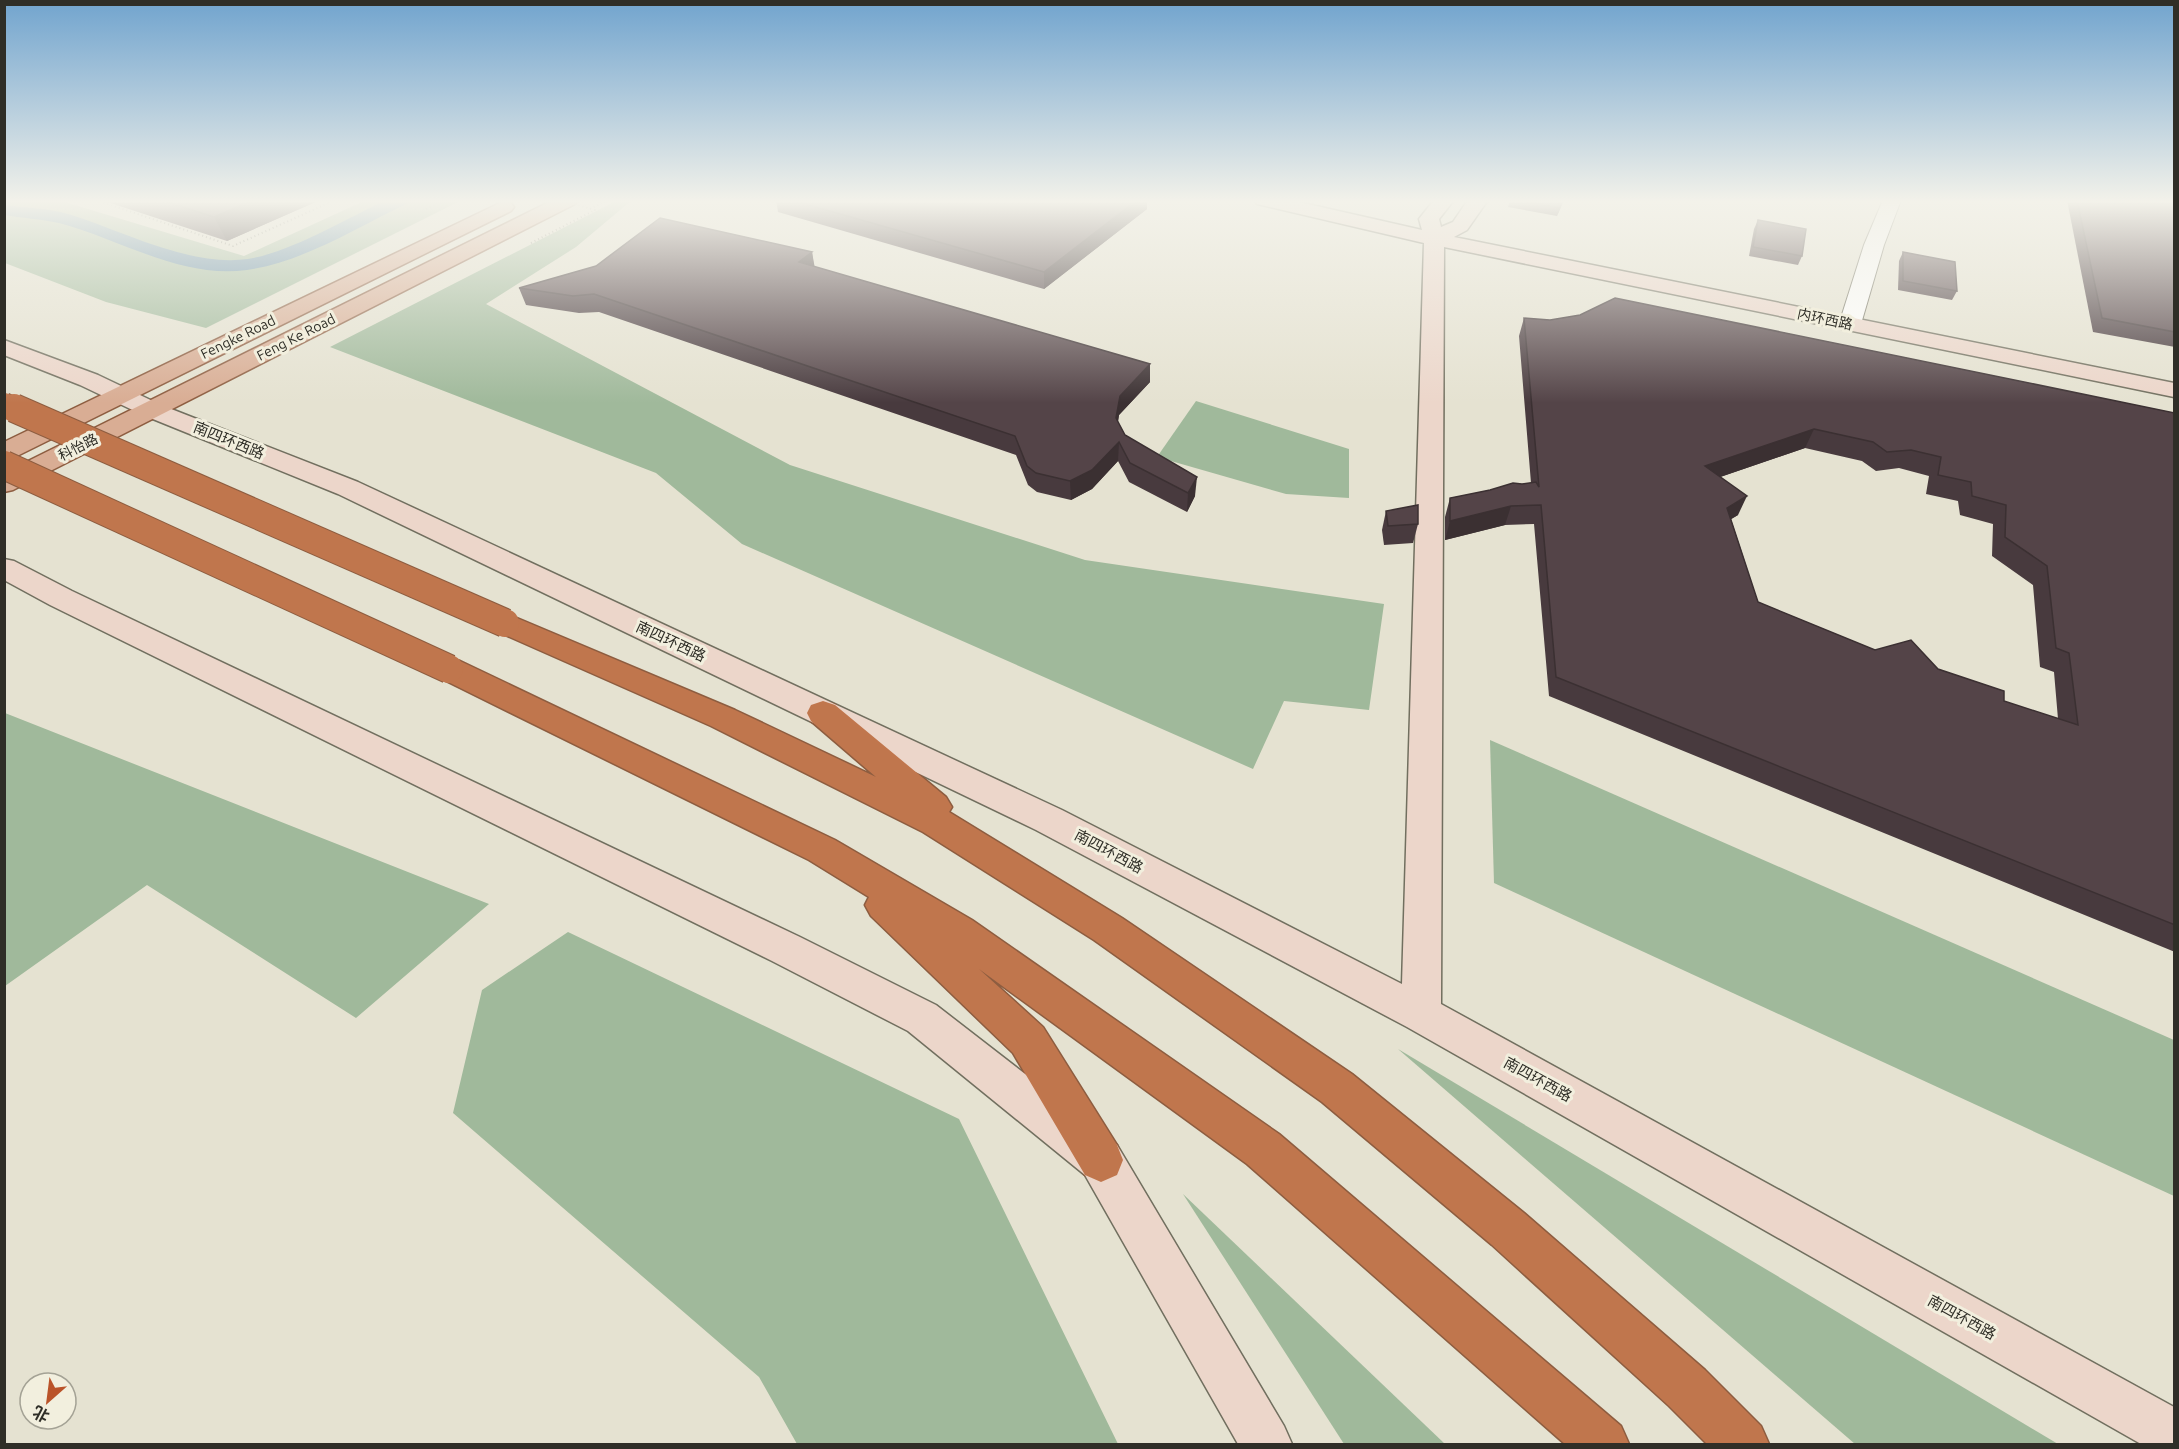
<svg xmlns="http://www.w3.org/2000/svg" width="2179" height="1449" viewBox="0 0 2179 1449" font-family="Ubuntu,'Noto Sans SC',sans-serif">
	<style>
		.green { fill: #a0b99b }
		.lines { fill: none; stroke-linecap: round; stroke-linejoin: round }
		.canal { fill: #608ba6; fill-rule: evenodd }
		.street-casing { stroke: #716f5f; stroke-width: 2 }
		.secondary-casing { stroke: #716f5f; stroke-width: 3 }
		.primary-casing { stroke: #8d5d40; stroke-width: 3 }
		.highway-casing { stroke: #8d5d40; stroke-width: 3 }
		.path { stroke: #8f8d81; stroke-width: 2; stroke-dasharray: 1 3; stroke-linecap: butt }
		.street { fill: #fff; fill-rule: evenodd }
		.secondary { fill: #ecd6ca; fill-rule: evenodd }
		.primary { fill: #d9ad94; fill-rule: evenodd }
		.highway { fill: #c0764d; fill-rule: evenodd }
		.highway-bridge-far1-casing { stroke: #8d5d40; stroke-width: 24; stroke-linecap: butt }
		.highway-bridge-casing { stroke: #8d5d40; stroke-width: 30; stroke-linecap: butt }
		.path-bridge { stroke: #8f8d81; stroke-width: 2; stroke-dasharray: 1 3; stroke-linecap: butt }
		.highway-bridge-far1 { stroke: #c0764d; stroke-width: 22 }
		.highway-bridge { stroke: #c0764d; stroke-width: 28 }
		.wall { fill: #483a3e; fill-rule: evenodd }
		.shaded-wall { fill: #3b3032 }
		.building { fill: #544448; stroke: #3b3032; stroke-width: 1.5; fill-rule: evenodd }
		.labels { text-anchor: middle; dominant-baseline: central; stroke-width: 6; stroke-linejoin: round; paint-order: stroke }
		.far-street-label { font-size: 14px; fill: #2f2e27; stroke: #f2efde }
		.street-label { font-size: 15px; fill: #2f2e27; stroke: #f2efde }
	</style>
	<rect width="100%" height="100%" fill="#e5e2d1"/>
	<g class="green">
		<polygon points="4,200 58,200 244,256 366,200 462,200 206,328 106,302 5,263"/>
		<polygon points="618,200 632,200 576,247 486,304 790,465 1085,560 1384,604 1369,710 1284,701 1253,769 742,544 656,473 330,347"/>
		<polygon points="1196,401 1349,449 1349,498 1286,494 1157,457"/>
		<polygon points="5,713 489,904 356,1018 147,885 5,986"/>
		<polygon points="1490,740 2174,1040 2174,1196 1494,883"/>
		<polygon points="568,932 959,1119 1118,1444 797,1444 759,1377 453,1113 482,990"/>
		<polygon points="1398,1049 2058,1444 1855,1444"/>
		<polygon points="1183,1194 1445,1444 1344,1444"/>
	</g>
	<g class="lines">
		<path class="canal" d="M386,200h23l-3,4c-50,24 -103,58 -159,66 -66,9 -127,-31 -188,-47 -18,-4 -37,-5 -55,-8v-10c21,3 44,3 64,9 56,17 120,53 180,45 43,-7 98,-40 138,-59z"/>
		<g class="street-casing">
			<polygon id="street" points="1883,200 1901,200 1884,245 1861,324 1858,329 1850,331 1842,329 1839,324 1864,245"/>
		</g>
		<g class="secondary-casing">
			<g id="secondary">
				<polygon points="1254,200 1290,200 1422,230 1419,219 1434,200 1454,200 1439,219 1441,227 1453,222 1468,200 1488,200 1467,230 1454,237 2174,383 2174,397 1444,247 1441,1004 2174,1407 2174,1444 2141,1444 1407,1027 1036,830 338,494 143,415 80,385 4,355 4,340 98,375 161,405 358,482 1062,810 1402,984 1424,243 1257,204"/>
				<polygon points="4,559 14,561 72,591 800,937 936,1005 1117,1145 1284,1426 1292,1444 1238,1444 1085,1175 908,1031 772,961 50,605 4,580"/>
			</g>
		</g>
		<g class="primary-casing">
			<g id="primary">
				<polygon points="553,200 578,200 575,204 13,490 4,492 4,473"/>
				<polygon points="504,201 511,203 514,207 511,211 13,458 4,460 4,442"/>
			</g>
		</g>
		<g class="highway-casing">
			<g id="highway">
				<polygon points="505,613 735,710 876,777 811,721 807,713 811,705 823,701 835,705 946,797 952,807 949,812 1122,918 1352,1074 1524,1213 1705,1370 1761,1426 1769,1444 1707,1444 1669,1406 1492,1245 1322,1102 1094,940 923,832 711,726 494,630 490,623 494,616"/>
				<polygon points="449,658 460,661 835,840 972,920 1279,1134 1621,1426 1629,1444 1565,1444 1247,1164 979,969 1043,1027 1117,1145 1123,1160 1117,1175 1101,1182 1085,1175 1013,1053 871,916 865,905 869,897 809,860 438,677 433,669 438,661"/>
			</g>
		</g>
		<g class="path">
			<polyline points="96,200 233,246 335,200"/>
			<polyline points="426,209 446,200"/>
			<polyline points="590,209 608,200"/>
		</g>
		<use href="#street" class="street"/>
		<use href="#secondary" class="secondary"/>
		<use href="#primary" class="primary"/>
		<use href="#highway" class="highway"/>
		<g class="highway-bridge-far1-casing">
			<polyline id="highway-bridge-far1" points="4,404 17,410"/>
		</g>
		<g class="highway-bridge-casing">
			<g id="highway-bridge">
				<polyline points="14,408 505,623"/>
				<polyline points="4,465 449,669"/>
			</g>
		</g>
		<polyline class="path-bridge" points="531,243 595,210 560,200"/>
		<use href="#highway-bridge-far1" class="highway-bridge-far1"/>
		<use href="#highway-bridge" class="highway-bridge"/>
	</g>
	<g class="wall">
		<polygon points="101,200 320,200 227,241"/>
		<polygon points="776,200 1147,200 1147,209 1044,289 778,212"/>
		<polygon points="1510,200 1564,200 1557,216 1508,207"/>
		<polygon points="2067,200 2175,200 2175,347 2093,332"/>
		<polygon points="1758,220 1802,256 1798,265 1749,256 1754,229"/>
		<polygon points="812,252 814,267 1150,364 1150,382 1119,415 1118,422 1125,435 1195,496 1187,512 1129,482 1118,461 1092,489 1071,500 1037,492 1028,485 1016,455 599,312 579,313 526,305 519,288"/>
		<polygon points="1903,252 1957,291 1952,300 1898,290 1899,261"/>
		<path d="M1524,318l651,95v539l-626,-256 -15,-172 -29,1 -60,15v-23l5,-19 81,-15 -12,-147zM1805,448l57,13 14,10 23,-3 30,8 -3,18 32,7 2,14 33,9 -1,32 41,29 7,82 14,5 4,47 -54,-18 -66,-32 -63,-19 -117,-48 -27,-83 7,-4 -18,-38z"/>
		<polygon points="1386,511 1418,524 1413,543 1384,545 1382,530"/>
	</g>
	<g class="shaded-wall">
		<polygon points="253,200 320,200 227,241 214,217"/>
		<polygon points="1137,200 1147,200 1147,209 1044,289 1044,272"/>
		<polygon points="1563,200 1564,200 1557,216 1559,208"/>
		<polygon points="812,252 815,269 799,262"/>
		<polygon points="1150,364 1150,382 1119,415 1115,437 1116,418 1120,396"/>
		<polygon points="1814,429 1805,448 1697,485 1705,466"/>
		<polygon points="1119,442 1118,461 1092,489 1071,500 1070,481"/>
		<polygon points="1197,477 1195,496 1187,512 1188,493"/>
		<polygon points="1747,496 1738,515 1718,527 1727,508"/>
		<polygon points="1511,506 1505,525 1445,540 1450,521"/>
	</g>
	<g class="building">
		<polygon points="161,200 253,200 214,217"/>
		<polygon points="791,200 1137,200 1044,272"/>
		<polygon points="1517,200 1563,200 1559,208"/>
		<polygon points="2077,200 2175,200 2175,332 2102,318"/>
		<polygon points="660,218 812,252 799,262 1150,364 1120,396 1116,418 1125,435 1197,477 1188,493 1130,463 1119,442 1092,470 1070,481 1036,473 1027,466 1015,436 594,294 573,296 519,288 596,266"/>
		<polygon points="1758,220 1806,229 1802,256 1753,247"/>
		<polygon points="1903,252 1955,262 1957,291 1903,281"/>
		<path d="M1615,298l560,115v512l-619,-248 -15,-172 -30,1 -61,15v-23l40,-8 23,-7 9,1 14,-2 3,5 -15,-169 26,2 30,-5zM1814,429l59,13 14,10 24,-2 30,7 -3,18 33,7 1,14 34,9 -1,32 42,29 9,82 13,5 9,72 -74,-24v-10l-66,-22 -27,-29 -36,10 -117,-48 -31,-94 20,-12 -42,-30z"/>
		<polygon points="1418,505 1418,524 1388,526 1386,511"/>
	</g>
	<linearGradient id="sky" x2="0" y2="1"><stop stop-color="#71a4ce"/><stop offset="0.5" stop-color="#f3f2ea"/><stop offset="1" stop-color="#f3f2ea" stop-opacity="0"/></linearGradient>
	<rect width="2179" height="403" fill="url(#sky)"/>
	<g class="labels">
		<g class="far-street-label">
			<text transform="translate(1825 319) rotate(12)">内环西路</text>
			<text transform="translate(238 337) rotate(-26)">Fengke Road</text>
			<text transform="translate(296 337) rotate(-27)">Feng Ke Road</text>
			<text transform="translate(78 447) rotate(-27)">科怡路</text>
		</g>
		<g class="street-label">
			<text transform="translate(229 440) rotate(22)">南四环西路</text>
			<text transform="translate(671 641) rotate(25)">南四环西路</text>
			<text transform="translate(1109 851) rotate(28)">南四环西路</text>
			<text transform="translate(1538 1079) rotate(29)">南四环西路</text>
			<text transform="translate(1962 1317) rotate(29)">南四环西路</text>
		</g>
	</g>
	<rect width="2179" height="1449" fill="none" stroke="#2f2e27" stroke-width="12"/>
	<g transform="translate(48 1401) rotate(208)"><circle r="28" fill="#f2efde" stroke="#a4a295" stroke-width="1.5"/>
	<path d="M0-4.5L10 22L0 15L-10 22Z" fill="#ba5329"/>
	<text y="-9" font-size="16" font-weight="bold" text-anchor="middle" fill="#2f2e27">北</text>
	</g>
</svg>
